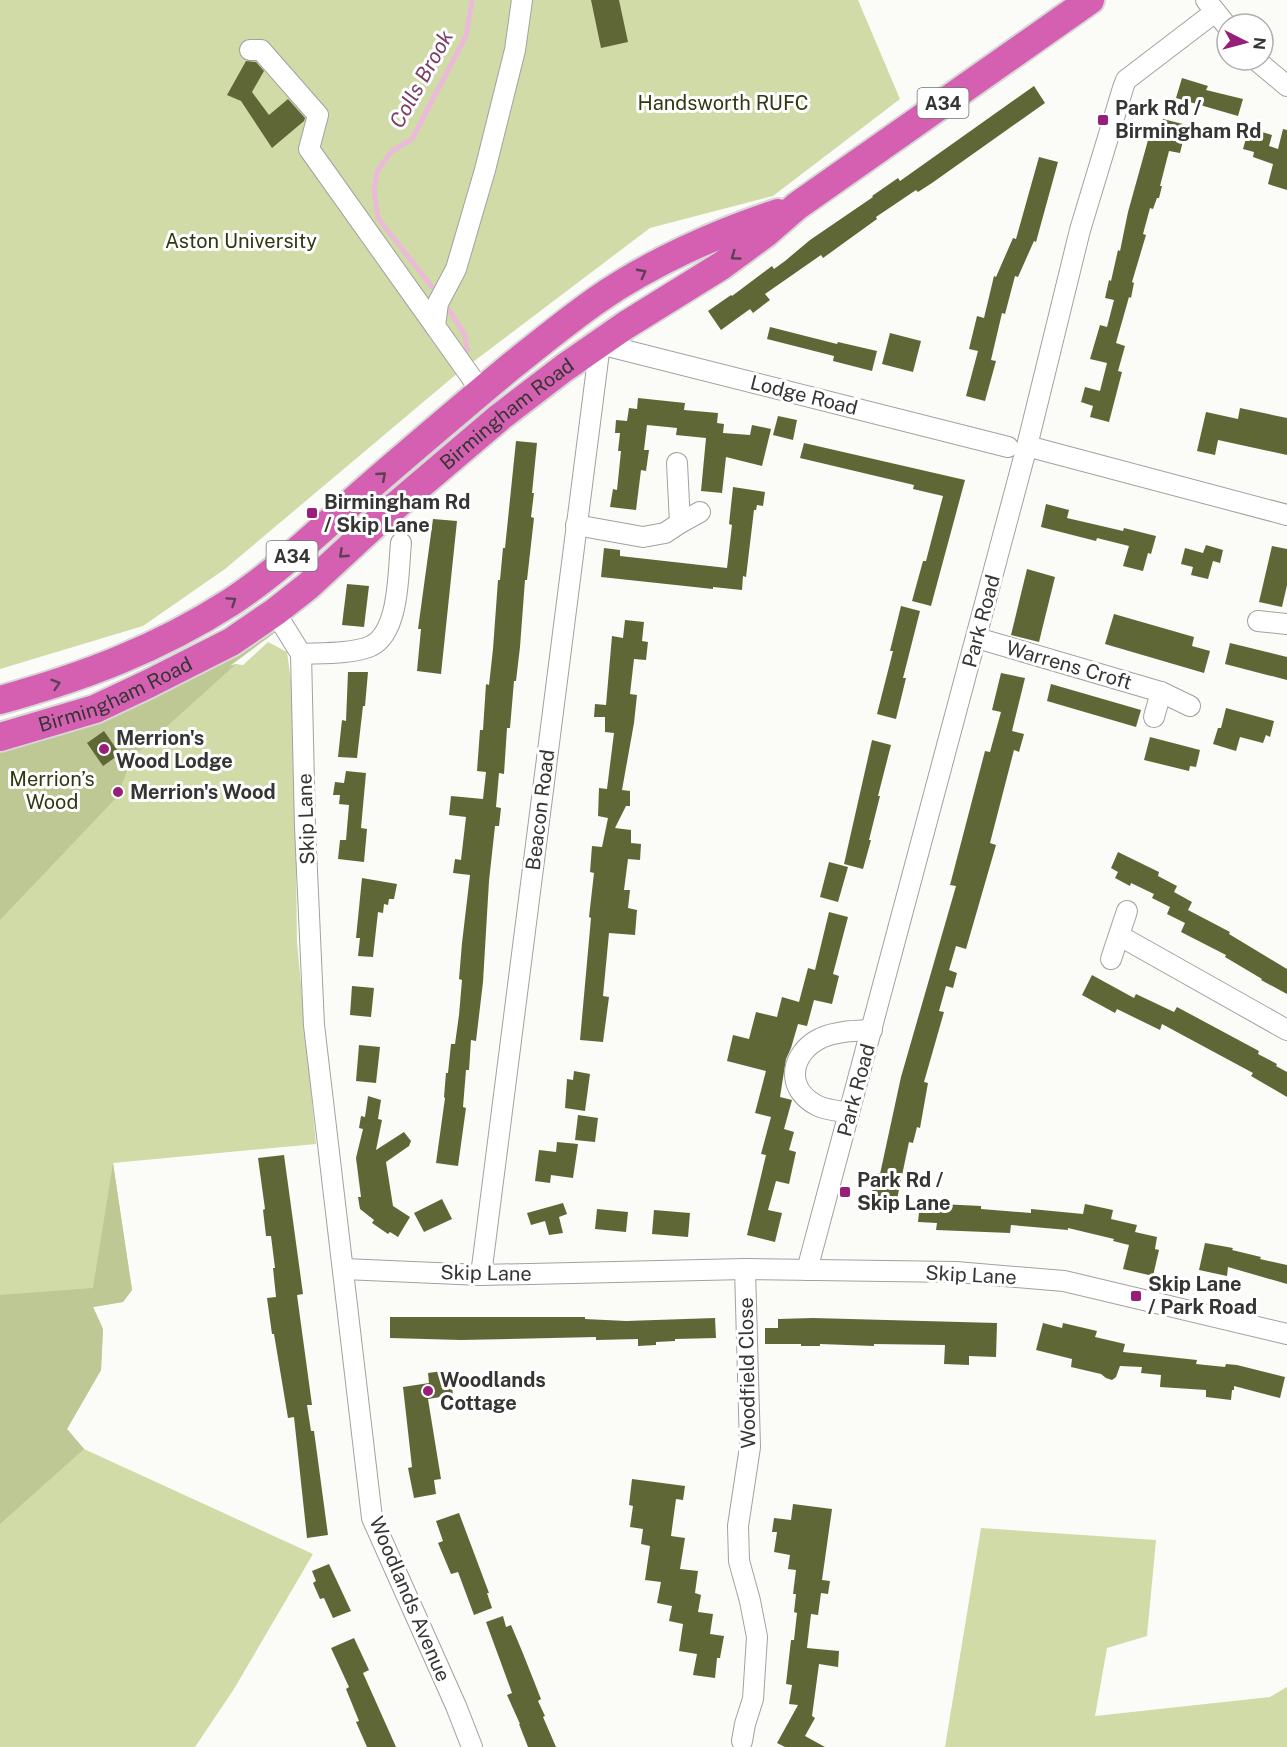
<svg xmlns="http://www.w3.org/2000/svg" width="1287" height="1747" viewBox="0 0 1287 1747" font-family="'Public Sans',sans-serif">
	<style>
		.green { fill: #d1dba8 }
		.forest { fill: #bec894 }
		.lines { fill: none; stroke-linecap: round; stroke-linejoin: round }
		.stream { stroke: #ecbad9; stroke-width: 5 }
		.building { fill: #606737 }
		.minor-casing { stroke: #a1a29f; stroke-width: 22 }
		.highway-casing { stroke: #d7d7d6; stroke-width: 32 }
		.minor { stroke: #fff; stroke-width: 20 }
		.highway { stroke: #d560b1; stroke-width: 28 }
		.oneway { stroke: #5d4053 }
		.poi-dot { fill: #981f79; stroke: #fff; stroke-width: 2 }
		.labels { text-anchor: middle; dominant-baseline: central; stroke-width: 6; stroke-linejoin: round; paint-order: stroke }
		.shield { fill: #fff; stroke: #727271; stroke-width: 1.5 }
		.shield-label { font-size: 18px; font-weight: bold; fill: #353634 }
		.park-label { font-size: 20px; fill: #31370f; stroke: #fff }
		.poi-label { font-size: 20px; font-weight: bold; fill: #353634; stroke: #fff; text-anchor: start }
		.street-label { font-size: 20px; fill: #353634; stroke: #fff }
		.water-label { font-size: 21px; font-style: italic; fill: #7b3e67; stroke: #fff }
	</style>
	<rect width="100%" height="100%" fill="#fbfcf8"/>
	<g class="green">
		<polygon points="0,0 858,0 900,99 773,196 650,228 453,377 225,569 143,626 0,669"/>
		<polygon points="285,625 229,667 236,664 243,665 268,642 287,652 294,703 297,942 316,1144 113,1163 132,1290 123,1302 93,1307 103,1329 101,1370 67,1429 84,1449 313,1554 234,1689 195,1747 0,1747 0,752 45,737"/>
		<polygon points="981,1528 1156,1540 1147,1636 1107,1648 1095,1716 1270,1697 1287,1687 1287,1747 945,1747"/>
	</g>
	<g class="forest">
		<polygon points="285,625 229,666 236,664 132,758 117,797 0,920 0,752 45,737"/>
		<polygon points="113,1163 132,1290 123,1302 93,1307 103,1329 101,1370 67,1429 84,1449 0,1524 0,1295 93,1288"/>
	</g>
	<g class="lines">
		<g class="stream">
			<polyline points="432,287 378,218 374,190 377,171 392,151 412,139 466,36 472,0"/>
			<polyline points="449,310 465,335 467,350"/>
		</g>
	</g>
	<g class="building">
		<polygon points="591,0 619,0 628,42 601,48"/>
		<polygon points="246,61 256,62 264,71 252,92 269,115 288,99 305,118 304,121 272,148 241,101 227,95"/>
		<polygon points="1182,78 1208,86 1206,90 1243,99 1238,116 1176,98"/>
		<polygon points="1034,86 1045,103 932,183 918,192 916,190 876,217 877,219 823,258 821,255 765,294 770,300 753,313 750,309 721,330 708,311 731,295 732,296 772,266 774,269 785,261 810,240 873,197 872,196 898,178 900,181"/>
		<polygon points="1163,119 1187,125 1180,153 1169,151 1160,186 1162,186 1159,198 1157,198 1153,209 1150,208 1143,234 1146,235 1132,282 1134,283 1131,298 1129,297 1116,343 1125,346 1118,371 1122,372 1109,422 1090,417 1093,406 1081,402 1085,387 1100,391 1107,363 1090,359 1100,325 1107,327 1114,300 1105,298 1109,280 1111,281 1118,250 1120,251 1128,212 1150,133 1159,136"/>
		<polygon points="1249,128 1272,135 1269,146 1278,149 1283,129 1287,130 1287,190 1268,184 1273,164 1253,157 1254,152 1243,149"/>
		<polygon points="1039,157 1058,162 1036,242 1034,241 1018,277 1015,276 1005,314 1002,313 991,360 996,361 985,401 966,396 978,351 969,349 977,316 984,318 994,276 996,277 1013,238 1016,239"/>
		<polygon points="770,327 837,344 838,342 877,351 872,371 833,361 834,356 767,339"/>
		<polygon points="890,333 921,341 913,372 882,364"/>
		<polygon points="638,398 685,403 684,410 718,413 717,423 724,424 723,433 750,435 752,425 771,429 762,466 726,457 722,493 701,491 706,438 676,435 677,428 647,425 644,450 649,450 646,471 641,470 636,510 610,507 613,489 617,490 621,451 618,451 620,433 615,433 616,420 627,421 629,408 637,409"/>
		<polygon points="1240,408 1287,418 1287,455 1218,440 1215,455 1197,451 1206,412 1238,419"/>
		<polygon points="778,416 797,420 793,440 773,435"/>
		<polygon points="516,441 537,443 532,493 534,493 531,517 534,518 527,580 525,580 520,647 516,681 514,681 510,728 507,728 504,774 499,773 496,807 501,808 499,826 495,826 489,881 483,982 476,1041 471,1040 469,1070 466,1070 463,1107 466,1108 458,1166 436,1163 445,1098 444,1097 446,1073 448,1073 451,1044 455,1044 459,1015 462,980 459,979 462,943 470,875 453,873 455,859 461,860 466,817 449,815 451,796 483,799 486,772 477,771 480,730 483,730 486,684 489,685 493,649 498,580 500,580 503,548 505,548"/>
		<polygon points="804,443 965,480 931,606 912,601 923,561 926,561 943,496 913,489 914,485 800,458"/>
		<polygon points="733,487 765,492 763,506 757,505 756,510 754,510 746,577 743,576 742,590 713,587 713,589 601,577 604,548 620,550 620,556 727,568 732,525 729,524"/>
		<polygon points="1046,504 1069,510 1067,518 1123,531 1124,528 1156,536 1151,554 1148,553 1143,571 1123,566 1129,546 1097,538 1096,541 1041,527"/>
		<polygon points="433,519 457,521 441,674 417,671 421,629 418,629"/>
		<polygon points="1206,545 1223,550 1220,563 1213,561 1208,579 1191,575 1193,567 1181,564 1185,548 1203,553"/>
		<polygon points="1272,546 1287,549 1287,585 1282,607 1259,602"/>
		<polygon points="1027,569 1055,577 1039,642 1011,635"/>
		<polygon points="347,584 369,586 364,627 342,625"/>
		<polygon points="901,606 920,611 903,678 906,678 896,719 877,714 893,651 890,651"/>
		<polygon points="1114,614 1194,637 1192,646 1210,651 1204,673 1105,644"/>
		<polygon points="625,620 644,622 642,641 648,642 646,660 634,659 630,694 637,695 634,723 622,790 630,791 630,806 626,806 615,828 631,830 631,843 641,844 640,860 628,859 624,890 630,890 628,908 637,910 635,935 609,933 603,996 609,997 603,1042 580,1040 591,918 589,917 594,873 590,872 592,846 602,847 608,818 598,816 599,788 607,789 614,733 605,732 605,717 594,717 595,704 606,705 612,636 623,638"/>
		<polygon points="1230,643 1287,657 1287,680 1225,664"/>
		<polygon points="348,672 368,672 365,706 363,706 357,758 338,757 342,720 346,721"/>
		<polygon points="1001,673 1025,678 1012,731 1024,734 1019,752 1014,750 990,843 996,845 966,949 956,946 949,970 957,973 953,988 946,986 939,1011 944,1012 924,1082 928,1083 920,1128 917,1127 913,1143 909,1142 896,1204 889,1202 886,1212 868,1207 877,1173 880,1174 901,1077 956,886 950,885 985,751 990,752 1001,712 992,710"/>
		<polygon points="1051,684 1141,710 1136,727 1047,701"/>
		<polygon points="1226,708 1274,721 1270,737 1266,735 1263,743 1240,737 1236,751 1213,744 1218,728 1221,728"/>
		<polygon points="104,731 120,754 103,766 87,743"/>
		<polygon points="1150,737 1200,750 1196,767 1190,766 1189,771 1144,760"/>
		<polygon points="872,740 891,745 878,796 880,796 869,840 871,840 863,869 844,864"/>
		<polygon points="346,771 366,773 361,828 367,829 364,862 338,859 340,840 346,840 349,805 339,804 340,795 333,795 335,782 344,783"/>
		<polygon points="1118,852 1159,872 1158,876 1177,886 1174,892 1192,902 1188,910 1230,932 1229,934 1287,969 1287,994 1261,980 1262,979 1225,957 1226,955 1181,932 1185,923 1167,914 1170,907 1152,898 1154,894 1131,883 1130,886 1115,878 1118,872 1111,868"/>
		<polygon points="829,862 848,867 838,902 820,897"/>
		<polygon points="362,878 397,884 394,899 389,899 388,905 384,904 383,913 378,912 373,957 358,956 360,938 356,938"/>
		<polygon points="829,912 848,917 833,974 839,976 832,1004 814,1000 807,1026 798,1024 791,1048 786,1059 780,1097 792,1100 784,1129 794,1132 789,1150 796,1152 789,1184 776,1181 768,1210 782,1213 775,1242 747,1235 766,1155 761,1154 771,1117 755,1113 766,1071 727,1061 733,1035 749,1039 756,1012 777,1017 782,997 799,1002 808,968 815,970"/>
		<polygon points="1092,975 1134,998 1136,994 1174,1012 1177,1007 1259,1051 1258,1054 1277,1064 1276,1066 1287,1072 1287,1097 1251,1076 1253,1073 1162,1024 1160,1030 1117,1009 1115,1013 1082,995"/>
		<polygon points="352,986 374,988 371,1017 350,1015"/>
		<polygon points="359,1045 380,1047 376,1083 356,1081"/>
		<polygon points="574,1071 590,1074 585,1111 565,1108 567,1079 573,1080"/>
		<polygon points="368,1096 381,1100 378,1119 382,1120 376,1150 404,1132 411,1141 409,1146 386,1162 393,1206 410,1217 398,1237 390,1232 388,1234 372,1223 374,1220 360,1209 358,1197 361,1197 356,1158 363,1129 359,1128 361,1116 365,1117"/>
		<polygon points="578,1115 598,1118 595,1142 575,1140"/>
		<polygon points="557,1142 578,1144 573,1178 551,1175 550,1183 535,1181 539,1150 556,1152"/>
		<polygon points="284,1155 303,1294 297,1295 312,1405 307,1405 311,1431 314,1431 328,1535 307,1538 294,1417 288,1418 274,1334 272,1334 267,1298 276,1297 273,1268 275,1268 271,1236 266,1236 263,1210 265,1209 258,1158"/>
		<polygon points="442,1199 452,1219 424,1232 414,1213"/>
		<polygon points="563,1203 567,1214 559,1217 563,1233 549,1235 545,1221 531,1225 527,1213"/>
		<polygon points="920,1203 981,1206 981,1209 1031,1213 1031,1209 1083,1214 1085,1204 1113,1210 1111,1219 1137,1225 1135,1232 1157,1237 1155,1249 1159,1250 1153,1276 1123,1269 1129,1245 1113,1241 1114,1239 1068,1228 1068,1230 1011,1225 1010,1233 936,1230 937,1223 918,1222"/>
		<polygon points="597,1209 628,1212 626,1232 595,1229"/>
		<polygon points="654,1210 690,1213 688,1237 652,1234"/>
		<polygon points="1205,1243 1233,1248 1232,1250 1261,1257 1260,1259 1287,1265 1287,1284 1228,1267 1227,1276 1199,1270"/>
		<polygon points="390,1317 585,1317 585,1319 626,1321 715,1318 716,1338 675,1339 675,1341 656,1342 656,1345 638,1346 638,1339 596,1340 596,1337 461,1340 390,1338"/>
		<polygon points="813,1318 997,1323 996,1357 969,1356 969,1365 944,1364 945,1345 874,1344 874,1346 820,1344 820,1346 801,1346 801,1344 765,1344 765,1328 778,1328 778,1319"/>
		<polygon points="1043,1323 1062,1328 1063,1323 1097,1331 1095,1337 1125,1344 1123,1352 1197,1360 1196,1364 1225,1367 1226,1364 1237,1365 1285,1377 1280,1398 1234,1386 1234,1390 1232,1390 1231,1400 1206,1397 1206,1390 1160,1387 1161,1375 1141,1373 1142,1367 1120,1366 1116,1377 1112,1380 1106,1378 1101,1374 1071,1367 1072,1359 1036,1350"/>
		<polygon points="450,1370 453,1395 428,1399 441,1479 434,1480 436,1494 414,1498 408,1468 412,1467 403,1387 429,1383 428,1373"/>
		<polygon points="632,1479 685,1486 683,1500 676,1499 671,1536 685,1538 680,1569 698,1571 695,1593 701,1595 698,1612 713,1614 710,1634 724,1636 720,1658 717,1658 715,1678 693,1675 697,1654 679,1651 683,1624 669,1621 672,1606 657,1603 661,1582 645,1580 650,1546 641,1544 643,1529 630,1527 633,1506 629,1505"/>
		<polygon points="793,1504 832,1509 822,1580 830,1581 828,1594 821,1593 818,1615 811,1614 807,1648 839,1651 838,1667 819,1664 812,1716 815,1718 805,1736 825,1747 785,1747 777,1743 798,1705 789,1704 792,1685 786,1684 791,1640 794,1640 797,1613 794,1612 796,1594 793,1594 796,1570 788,1569 790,1555 774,1552 777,1532 772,1532 774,1518 791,1520"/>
		<polygon points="459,1513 489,1593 487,1593 492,1608 474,1615 458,1572 451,1574 438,1543 443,1541 436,1521"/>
		<polygon points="329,1564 351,1611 333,1618 324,1598 320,1599 313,1583 316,1581 312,1571"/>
		<polygon points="503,1616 506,1627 511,1625 522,1651 541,1699 538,1701 545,1716 543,1717 556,1747 528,1747 519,1724 520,1724 507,1695 512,1693 486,1622"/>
		<polygon points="354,1638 369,1670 363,1673 396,1747 367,1747 356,1722 359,1721 346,1689 349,1687 331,1648"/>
	</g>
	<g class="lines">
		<g class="minor-casing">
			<g id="minor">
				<polyline points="1206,0 1227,26"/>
				<polyline points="250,50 261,50 318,115 309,149 435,326"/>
				<polyline points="1256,60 1287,86"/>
				<polyline points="481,391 435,326 438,303 456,269 485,170 515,50 522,0"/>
				<polyline points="1027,446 1287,515"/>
				<polyline points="677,463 680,523"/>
				<polyline points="576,525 643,537 665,533 680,523 700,512"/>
				<polyline points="275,612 301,654 305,827 314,1025 372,1518 456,1706 472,1747"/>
				<polyline points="1258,621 1287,624"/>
				<polyline points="977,638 1161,692 1190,706"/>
				<path d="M301,654c19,-1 52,0 70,-8 29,-14 27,-75 30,-103"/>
				<polyline points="1154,717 1161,692"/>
				<polyline points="1120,936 1287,1030"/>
				<polyline points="1111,959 1127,911"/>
				<path d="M849,1113c-10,-2 -22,-3 -31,-7 -34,-17 -28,-53 3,-68 16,-7 34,-7 51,-8"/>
				<polyline points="344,1269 481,1275 745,1269 956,1272 1064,1281 1287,1334"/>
				<polyline points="807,1270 1027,446 1080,230 1123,88 1126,80 1215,12"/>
				<polyline points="481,1275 600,344 1008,447"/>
				<polyline points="742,1741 745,1724 753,1699 757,1637 750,1601 739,1561 738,1526 750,1447 745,1269"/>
			</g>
		</g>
		<g class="highway-casing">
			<g id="highway">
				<path d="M0,700c83,-23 158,-51 231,-98 47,-31 87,-70 129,-107 49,-43 99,-85 149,-127 29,-23 58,-47 88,-68 53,-37 120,-67 181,-87"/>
				<path id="s1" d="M0,737l95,-28 53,-25 83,-42 44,-30 33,-26 78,-72 114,-97 64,-49 62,-43 95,-59 45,-33 31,-27 293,-206"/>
			</g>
		</g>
		<use href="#minor" class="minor"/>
		<use href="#highway" class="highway"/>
	</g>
	<defs><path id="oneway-chevron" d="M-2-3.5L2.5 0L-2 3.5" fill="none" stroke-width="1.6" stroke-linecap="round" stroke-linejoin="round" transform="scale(1.5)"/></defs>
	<g class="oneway">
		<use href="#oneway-chevron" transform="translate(735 256) rotate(144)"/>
		<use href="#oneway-chevron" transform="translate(642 273) rotate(-28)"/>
		<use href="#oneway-chevron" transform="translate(382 476) rotate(-41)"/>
		<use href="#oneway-chevron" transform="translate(343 554) rotate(137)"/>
		<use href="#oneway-chevron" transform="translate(232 601) rotate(-34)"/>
		<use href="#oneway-chevron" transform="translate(56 684) rotate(-17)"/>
	</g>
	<g class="poi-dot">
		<rect x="1097" y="114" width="12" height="12" rx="3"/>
		<rect x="306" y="507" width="12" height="12" rx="3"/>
		<circle cx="104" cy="749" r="6"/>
		<circle cx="118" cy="792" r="6"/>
		<rect x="839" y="1186" width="12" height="12" rx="3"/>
		<rect x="1130" y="1290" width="12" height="12" rx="3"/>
		<circle cx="428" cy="1391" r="6"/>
	</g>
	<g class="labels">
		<g class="shield">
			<rect x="917.5" y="88" width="51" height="30" rx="4.5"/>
			<rect x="266.5" y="541" width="51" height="30" rx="4.5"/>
		</g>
		<g class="shield-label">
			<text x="943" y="103">A34</text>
			<text x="292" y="556">A34</text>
		</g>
		<g class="park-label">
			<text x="723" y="103">Handsworth RUFC</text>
			<text x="241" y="241">Aston University</text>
			<text x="52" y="779">Merrion’s<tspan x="52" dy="23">Wood</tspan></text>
		</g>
		<g class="poi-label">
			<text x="1115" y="108">Park Rd /<tspan x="1115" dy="23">Birmingham Rd</tspan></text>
			<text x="324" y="502">Birmingham Rd<tspan x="324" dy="23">/ Skip Lane</tspan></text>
			<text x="116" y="738">Merrion's<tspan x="116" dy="23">Wood Lodge</tspan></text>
			<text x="130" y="792">Merrion's Wood</text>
			<text x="857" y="1180">Park Rd /<tspan x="857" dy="23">Skip Lane</tspan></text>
			<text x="1148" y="1284">Skip Lane<tspan x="1148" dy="23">/ Park Road</tspan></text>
			<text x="440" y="1380">Woodlands<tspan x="440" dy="23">Cottage</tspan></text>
		</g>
		<g class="street-label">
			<text transform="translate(804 395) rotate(14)">Lodge Road</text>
			<text stroke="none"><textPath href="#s1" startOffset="609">Birmingham Road</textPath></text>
			<text transform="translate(981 621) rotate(-75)">Park Road</text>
			<text transform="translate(1069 665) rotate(16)">Warrens Croft</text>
			<text stroke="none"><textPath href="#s1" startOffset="123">Birmingham Road</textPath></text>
			<text transform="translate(540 810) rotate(-83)">Beacon Road</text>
			<text transform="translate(306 819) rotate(-92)">Skip Lane</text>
			<text transform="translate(856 1090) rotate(-75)">Park Road</text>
			<text transform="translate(486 1273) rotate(1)">Skip Lane</text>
			<text transform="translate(971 1275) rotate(3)">Skip Lane</text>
			<text transform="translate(747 1373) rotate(-91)">Woodfield Close</text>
			<text transform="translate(410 1599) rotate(67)">Woodlands Avenue</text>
		</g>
		<g class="water-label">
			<text transform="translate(421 79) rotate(-61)">Colls Brook</text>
		</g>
	</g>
	<g transform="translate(1245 42) rotate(96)"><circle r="28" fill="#ffffff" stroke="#aeafae" stroke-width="1.5"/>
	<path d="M0-4.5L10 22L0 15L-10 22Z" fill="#981f79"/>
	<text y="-9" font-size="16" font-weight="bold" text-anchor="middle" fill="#353634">N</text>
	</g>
</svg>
